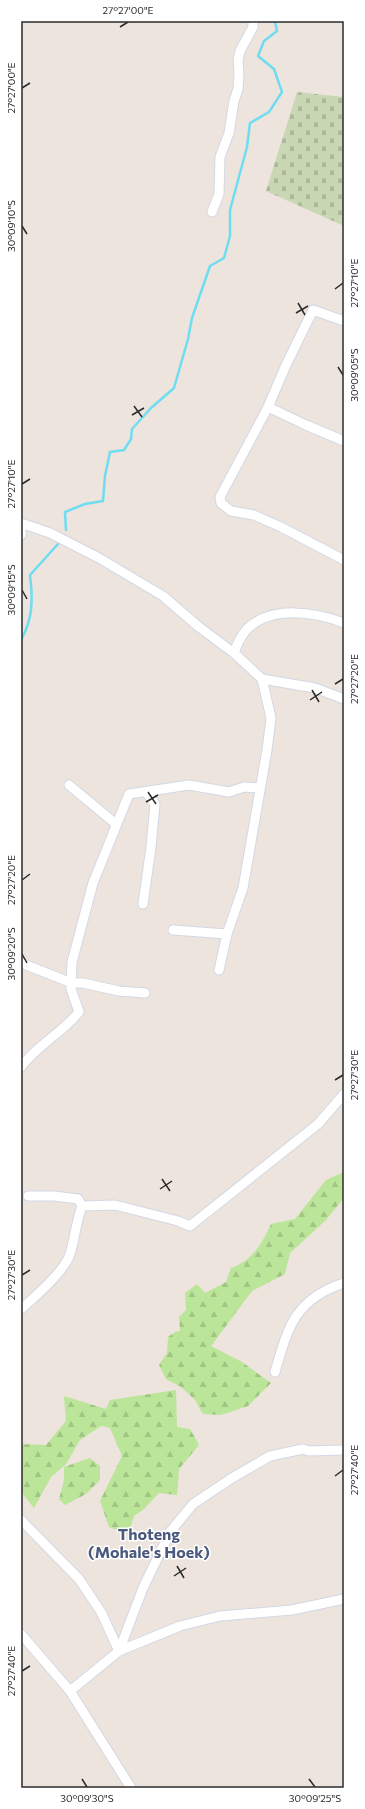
<svg xmlns="http://www.w3.org/2000/svg" width="365" height="1809" viewBox="0 0 365 1809" font-family="Commissioner,sans-serif">
	<style>
		.forest { fill: url(#forest-firs) }
		.cemetery { fill: url(#cemetery-stones) }
		.lines { fill: none; stroke-linecap: round; stroke-linejoin: round }
		.stream { stroke: #6eddf1; stroke-width: 2.5 }
		.street-casing { stroke: #d2d8e4; stroke-width: 11 }
		.street { stroke: #fff; stroke-width: 9 }
		.ticks { fill: none; stroke: #2b2b2b; stroke-width: 1.5 }
		.labels { text-anchor: middle; dominant-baseline: central; stroke-width: 3; stroke-linejoin: round; paint-order: stroke }
		.district-label { font-size: 16px; font-weight: bold; fill: #4a597d; stroke: #fff }
		.neatline { fill: none; stroke: #2b2b2b; stroke-width: 1.5 }
		.ticks-label { font-size: 10px; text-anchor: middle; fill: #2b2b2b }
	</style>
	<defs>
		<pattern id="forest-firs" width="22" height="20" patternUnits="userSpaceOnUse"><rect width="22" height="20" fill="#bbe599"/><path d="M5 1l3.5 6h-7zM16 11l3.5 6h-7z" fill="#a1c584"/></pattern>
		<pattern id="cemetery-stones" width="16" height="16" patternUnits="userSpaceOnUse"><rect width="16" height="16" fill="#c9d7b4"/><path d="M2 7V4a2 2 0 0 1 4 0v3zM10 15v-3a2 2 0 0 1 4 0v3z" fill="#adb99b"/></pattern>
	</defs>
	<rect width="100%" height="100%" fill="#ede4dd"/>
	<g class="forest">
		<path d="M344,1172v26l-19,23 -35,32 -5,21 -33,17 -41,55 31,16 29,21 -23,23 -27,9 -18,-1 -8,-14 -14,-13 -15,-8 -7,-14 8,-12 1,-16 7,-5 5,-1 -1,-14 7,-7 -1,-17 12,-9 8,9 21,-11 5,-14c22,-7 31,-25 40,-44l24,-5 31,-39z"/>
		<polygon points="176,1390 177,1427 190,1429 199,1445 179,1469 177,1495 159,1493 144,1509 134,1516 128,1534 109,1527 100,1501 122,1456 110,1428 101,1426 80,1440 66,1464 51,1477 34,1508 21,1492 21,1444 46,1445 66,1421 64,1396 106,1409 110,1400"/>
		<polygon points="90,1458 100,1466 100,1480 86,1494 65,1505 59,1499 64,1480 64,1467"/>
	</g>
	<polygon class="cemetery" points="297,92 344,97 344,226 266,191"/>
	<g class="lines">
		<g class="stream">
			<polyline points="66,530 65,512 85,504 103,501 105,476 110,452 124,450 131,439 132,429 151,408 174,388 188,339 192,318 210,266 224,258 230,236 230,210 247,147 250,123 269,112 282,92 274,69 258,56 264,41 277,31 275,21"/>
			<path d="M21,640c12,-21 12,-41 9,-65l28,-31"/>
		</g>
		<g class="street-casing">
			<g id="street">
				<polyline points="212,212 219,194 220,157 229,133 234,101 238,89 239,74 238,60 240,51 253,27 253,21"/>
				<polyline points="344,321 313,310 286,365 268,407 220,497 221,503 231,511 254,515 281,527 344,560"/>
				<polyline points="268,407 306,425 344,441"/>
				<polyline points="21,523 50,533 99,558 163,596 199,627 234,653 262,679 315,688 344,699"/>
				<polyline points="21,529 21,535"/>
				<path d="M234,653c3,-9 7,-17 13,-24 25,-24 68,-17 97,-6"/>
				<polyline points="69,785 116,824"/>
				<polyline points="143,904 151,847 155,804 147,793"/>
				<polyline points="173,930 227,934"/>
				<polyline points="21,963 72,983 83,983 119,991 145,993"/>
				<polyline points="219,970 227,934 243,888 267,750 271,718 262,679"/>
				<path d="M21,1067c16,-22 40,-33 58,-55l-8,-23 1,-27 21,-79 36,-89 60,-9 40,7 15,-5 16,1"/>
				<polyline points="28,1196 54,1196 78,1199 82,1206"/>
				<polyline points="82,1206 115,1205 178,1221 190,1226 318,1124 344,1094"/>
				<path d="M21,1309c14,-12 44,-38 49,-55 5,-16 6,-32 12,-48"/>
				<path d="M275,1372c13,-45 20,-73 69,-89"/>
				<polyline points="21,1520 79,1579 101,1612 119,1651"/>
				<polyline points="21,1634 70,1691 131,1788"/>
				<polyline points="119,1651 143,1588 170,1532 193,1504 232,1478 270,1456 303,1449 309,1451 344,1450"/>
				<polyline points="70,1691 119,1651 180,1626 220,1616 292,1610 344,1599"/>
			</g>
		</g>
		<use href="#street" class="street"/>
	</g>
	<path class="ticks" d="M120,27l8,-5M22,88l8,-5M22,226l5,8M335,289l8,-6M298,303l7,12M296,313l12,-7M338,367l5,8M134,406l8,11M132,415l12,-7M22,484l8,-5M22,590l5,9M335,684l8,-5M312,690l7,12M310,700l12,-8M148,792l8,12M146,802l12,-7M22,880l8,-6M22,954l5,9M335,1080l8,-5M162,1179l8,12M160,1189l12,-8M22,1275l8,-5M335,1476l8,-6M177,1566l7,12M174,1576l12,-8M22,1671l8,-5M82,1779l5,8M309,1779l6,8"/>
	<g class="labels">
		<g class="district-label">
			<text x="149" y="1533">Thoteng<tspan x="149" dy="18">(Mohale's Hoek)</tspan></text>
		</g>
	</g>
	<rect width="365" height="1809" fill="none" stroke="#ffffff" stroke-width="44"/>
	<rect x="22" y="22" width="321" height="1765" class="neatline"/>
	<g class="ticks-label">
		<text x="128" y="14">27°27'00"E</text>
		<text transform="translate(11 88) rotate(-90)" y="4">27°27'00"E</text>
		<text transform="translate(11 226) rotate(-90)" y="4">30°09'10"S</text>
		<text transform="translate(354 283) rotate(-90)" y="4">27°27'10"E</text>
		<text transform="translate(354 375) rotate(-90)" y="4">30°09'05"S</text>
		<text transform="translate(11 484) rotate(-90)" y="4">27°27'10"E</text>
		<text transform="translate(11 590) rotate(-90)" y="4">30°09'15"S</text>
		<text transform="translate(354 679) rotate(-90)" y="4">27°27'20"E</text>
		<text transform="translate(11 880) rotate(-90)" y="4">27°27'20"E</text>
		<text transform="translate(11 954) rotate(-90)" y="4">30°09'20"S</text>
		<text transform="translate(354 1075) rotate(-90)" y="4">27°27'30"E</text>
		<text transform="translate(11 1275) rotate(-90)" y="4">27°27'30"E</text>
		<text transform="translate(354 1470) rotate(-90)" y="4">27°27'40"E</text>
		<text transform="translate(11 1671) rotate(-90)" y="4">27°27'40"E</text>
		<text x="87" y="1802">30°09'30"S</text>
		<text x="315" y="1802">30°09'25"S</text>
	</g>
</svg>
